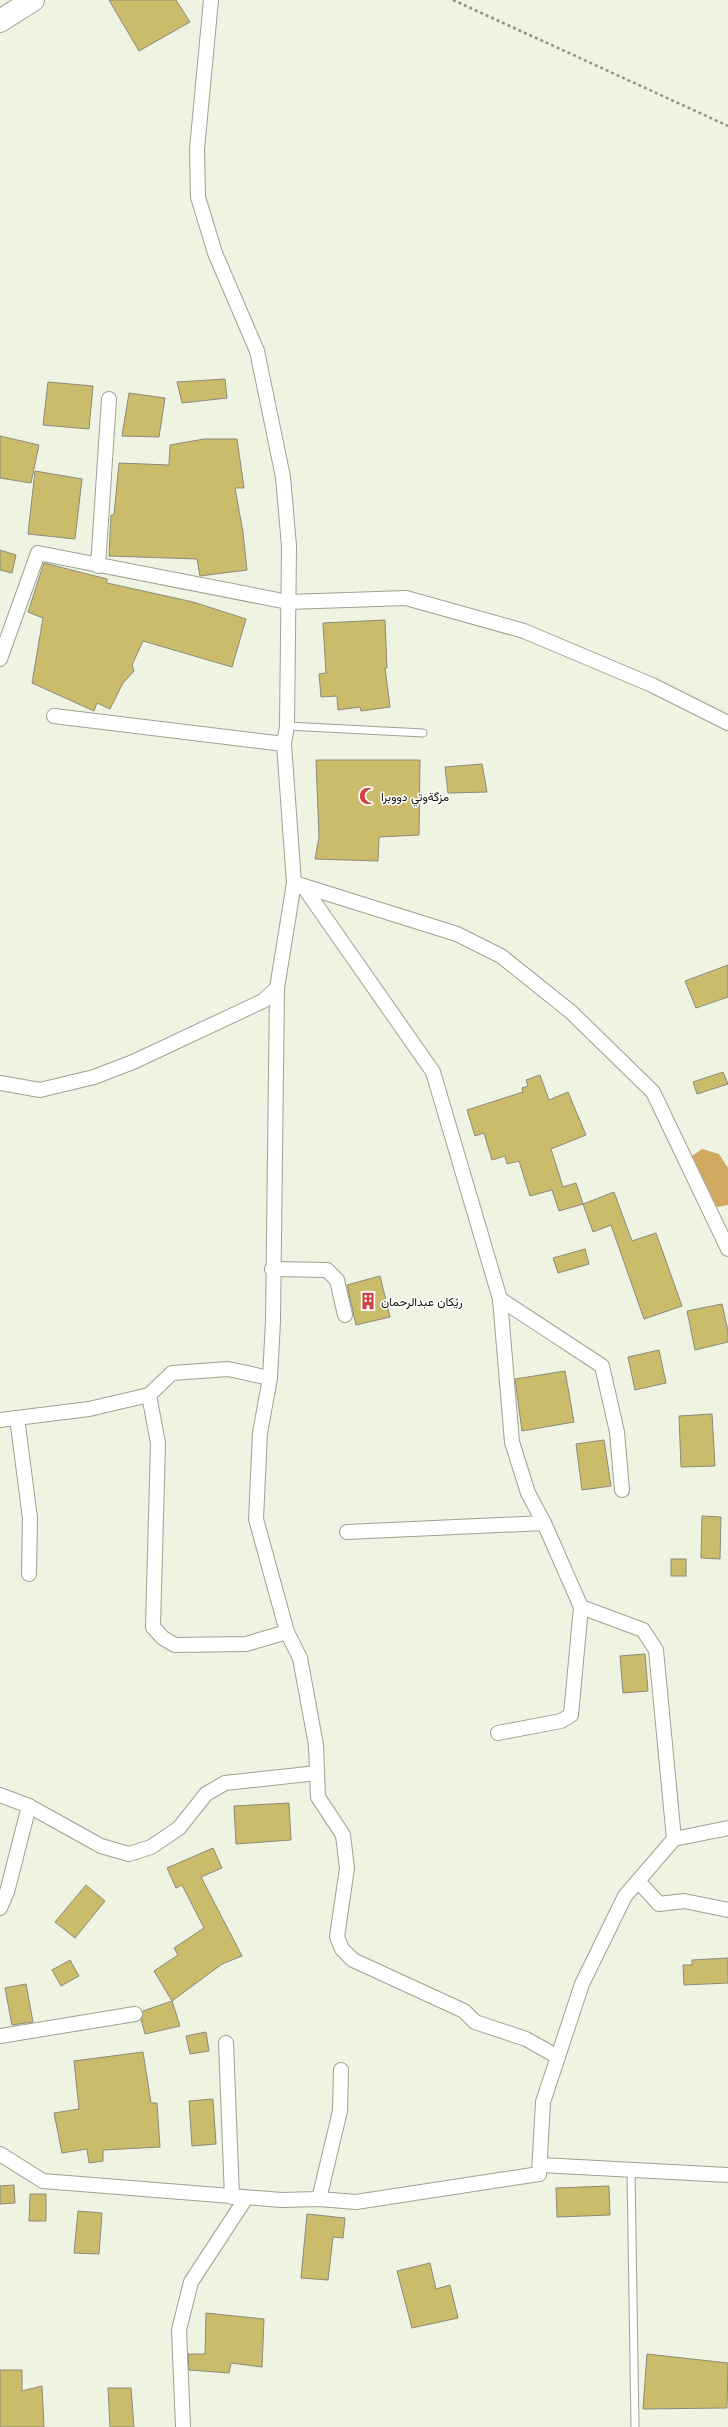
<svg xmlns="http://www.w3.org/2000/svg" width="728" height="2427" viewBox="0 0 728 2427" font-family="Inter,Vazirmatn,sans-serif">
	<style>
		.forest { fill: #d0a85f }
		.building { fill: #cbbc6c; stroke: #8c8a79 }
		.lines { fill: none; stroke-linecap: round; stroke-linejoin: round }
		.service-casing { stroke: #9ea291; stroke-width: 9 }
		.minor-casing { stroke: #9ea291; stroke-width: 16 }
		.trunk-casing { stroke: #9ea291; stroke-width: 24 }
		.path { stroke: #909386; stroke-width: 2.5; stroke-dasharray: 3 3; stroke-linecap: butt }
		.service { stroke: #fff; stroke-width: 7 }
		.minor { stroke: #fff; stroke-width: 14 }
		.trunk { stroke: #fff; stroke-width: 22 }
		.labels { text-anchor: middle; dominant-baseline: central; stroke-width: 3; stroke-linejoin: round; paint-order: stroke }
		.poi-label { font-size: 12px; fill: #0f100a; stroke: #fff; text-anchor: start }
	</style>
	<rect width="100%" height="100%" fill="#eff4e2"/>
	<polygon class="forest" points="702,1149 719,1154 728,1168 728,1205 717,1207 692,1156"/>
	<g class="building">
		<polygon points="109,0 176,0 190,22 139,51"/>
		<polygon points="225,379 227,398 182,403 177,382"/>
		<polygon points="48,382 93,386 89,429 43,425"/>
		<polygon points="129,393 165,398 159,437 122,436"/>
		<polygon points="0,436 39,445 31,483 0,478"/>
		<polygon points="204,439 237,439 244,488 235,488 243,532 247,570 200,576 197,559 109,556 111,515 114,515 119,463 169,465 170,445"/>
		<polygon points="35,471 82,479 75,539 28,534"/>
		<polygon points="0,550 16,555 12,573 0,570"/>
		<polygon points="44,563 107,579 107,583 193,602 246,619 232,667 143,641 132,665 134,671 123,683 110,709 97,703 94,711 32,683 43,618 28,612"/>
		<polygon points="385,620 387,668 385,668 390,707 361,711 360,707 338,710 337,696 321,697 319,674 326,673 323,623"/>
		<polygon points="316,760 420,760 419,835 379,837 378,861 315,859 319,837"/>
		<polygon points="482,764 487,792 448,793 445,767"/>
		<polygon points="728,965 728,997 696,1008 685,981"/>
		<polygon points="723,1072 728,1084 697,1094 693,1082"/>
		<polygon points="540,1075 549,1100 568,1092 586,1135 551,1149 563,1187 576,1183 583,1204 559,1211 552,1190 530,1196 519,1161 507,1164 505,1156 492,1160 484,1133 475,1136 467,1110 523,1092 522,1088 528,1086 526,1080"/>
		<polygon points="614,1192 632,1241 656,1233 682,1306 644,1319 611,1225 593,1232 583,1204"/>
		<polygon points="585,1249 589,1264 558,1273 553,1258"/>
		<polygon points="380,1276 390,1317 356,1325 347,1285"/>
		<polygon points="722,1304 728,1331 728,1342 695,1350 687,1311"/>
		<polygon points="659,1350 666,1383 635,1390 628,1357"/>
		<polygon points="565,1371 574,1422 522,1431 515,1379"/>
		<polygon points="712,1414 715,1466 681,1467 679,1416"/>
		<polygon points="604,1440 611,1486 582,1490 576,1444"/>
		<polygon points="702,1516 721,1517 720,1559 701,1558"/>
		<rect x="671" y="1559" width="15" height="17"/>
		<polygon points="645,1654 648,1691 623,1693 620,1656"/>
		<polygon points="289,1803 291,1840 236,1844 234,1806"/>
		<polygon points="213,1848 222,1868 201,1877 242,1956 222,1964 172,2001 154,1971 178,1955 174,1948 204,1928 182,1885 176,1888 167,1868"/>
		<polygon points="86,1885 105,1901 75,1938 55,1922"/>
		<polygon points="728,1958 728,1983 684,1985 683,1965 692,1965 692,1960"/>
		<polygon points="70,1960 79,1976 61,1986 52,1970"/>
		<polygon points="26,1984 33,2022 12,2025 5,1988"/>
		<polygon points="172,2001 180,2026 145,2034 141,2019 143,2011"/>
		<polygon points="206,2032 209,2051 190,2054 186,2036"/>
		<polygon points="143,2052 151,2103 157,2103 160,2147 103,2150 103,2161 89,2163 87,2149 62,2153 54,2113 79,2109 74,2061"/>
		<polygon points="213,2099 216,2144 192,2146 189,2101"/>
		<polygon points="14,2185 15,2203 0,2204 0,2186"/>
		<polygon points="609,2186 610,2215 557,2217 556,2188"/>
		<polygon points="30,2194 46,2194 46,2221 29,2221"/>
		<polygon points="78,2211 102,2213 99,2254 74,2253"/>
		<polygon points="307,2214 345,2218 343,2238 333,2237 328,2280 301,2278"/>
		<polygon points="430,2263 436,2289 450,2285 458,2318 412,2328 397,2271"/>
		<polygon points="206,2313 264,2319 262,2367 231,2363 229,2373 189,2370 188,2354 205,2354"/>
		<polygon points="647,2354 728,2363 727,2408 643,2409"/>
		<polygon points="0,2370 22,2370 22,2391 42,2386 44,2427 0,2427"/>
		<polygon points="108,2388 131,2388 134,2427 110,2427"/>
	</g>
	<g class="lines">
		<g class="service-casing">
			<g id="service">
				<polyline points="287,726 423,733"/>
				<polyline points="631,2170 635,2427"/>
			</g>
		</g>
		<g class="minor-casing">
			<g id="minor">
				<polyline points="211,0 197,149 198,197 215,253 257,351 283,477 289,546 287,726 284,744 294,883 457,934 501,956 571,1012 653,1092 728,1249"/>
				<polyline points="98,566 109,399"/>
				<polyline points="0,659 38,553 288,602 406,598 524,631 652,685 728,723"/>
				<polyline points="54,716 284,744"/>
				<polyline points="294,883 277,988 273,1321 270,1378 260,1433 256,1519 287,1632 300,1658 316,1745 318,1797 343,1835 347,1868 337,1937 342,1949 353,1960 464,2011 475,2022 526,2039 558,2057"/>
				<polyline points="303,886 433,1072 500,1299 512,1442 528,1493 544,1523 581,1607 643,1630 656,1650 674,1839"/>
				<polyline points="0,1083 40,1090 94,1077 133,1062 263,1001 277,988"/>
				<polyline points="272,1269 327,1270 337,1280 345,1315"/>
				<polyline points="500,1299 602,1366 617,1432 622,1490"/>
				<polyline points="149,1395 158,1443 153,1627 163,1638 175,1645 246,1644 287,1632"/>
				<polyline points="17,1418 30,1518 29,1574"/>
				<polyline points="0,1420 89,1409 149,1395 172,1373 228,1369 270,1378"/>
				<polyline points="347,1532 544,1523"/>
				<polyline points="498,1733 561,1721 571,1715 581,1607"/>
				<polyline points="0,1795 29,1806 7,1892 0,1908"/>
				<polyline points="29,1806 101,1846 129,1854 151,1847 179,1828 206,1794 225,1783 317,1773"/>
				<polyline points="638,1881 659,1904 684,1901 728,1910"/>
				<polyline points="0,2036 135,2014"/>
				<polyline points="226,2043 232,2197"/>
				<polyline points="0,2154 43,2181 281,2200 319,2199 356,2202 539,2174 543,2102 582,1984 625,1896 674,1839 728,1828"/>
				<polyline points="541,2165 728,2175"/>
				<polyline points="319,2199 340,2111 341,2070"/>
				<polyline points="183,2427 179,2330 191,2282 246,2198"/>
			</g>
		</g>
		<g class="trunk-casing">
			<polyline id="trunk" points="0,21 33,0"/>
		</g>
		<polyline class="path" points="453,0 728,126"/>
		<use href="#service" class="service"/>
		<use href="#minor" class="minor"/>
		<use href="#trunk" class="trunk"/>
	</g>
	<defs>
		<g id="mosque-bare" transform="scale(1.38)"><path d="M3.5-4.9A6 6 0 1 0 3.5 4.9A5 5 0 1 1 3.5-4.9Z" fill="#d14242" stroke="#fff" stroke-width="2.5" paint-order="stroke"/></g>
		<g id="building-bare" transform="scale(1.38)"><path d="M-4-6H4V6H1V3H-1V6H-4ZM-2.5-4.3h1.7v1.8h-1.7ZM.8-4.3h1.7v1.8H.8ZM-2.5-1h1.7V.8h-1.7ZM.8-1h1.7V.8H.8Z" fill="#d14242" stroke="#fff" stroke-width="2.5" paint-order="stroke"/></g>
	</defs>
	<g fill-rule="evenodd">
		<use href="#mosque-bare" x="368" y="796"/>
		<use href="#building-bare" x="368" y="1301"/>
	</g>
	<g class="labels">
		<g class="poi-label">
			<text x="381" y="796">مزگةوتي دووبرا</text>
			<text x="381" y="1301">رێكان عبدالرحمان</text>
		</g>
	</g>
</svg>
